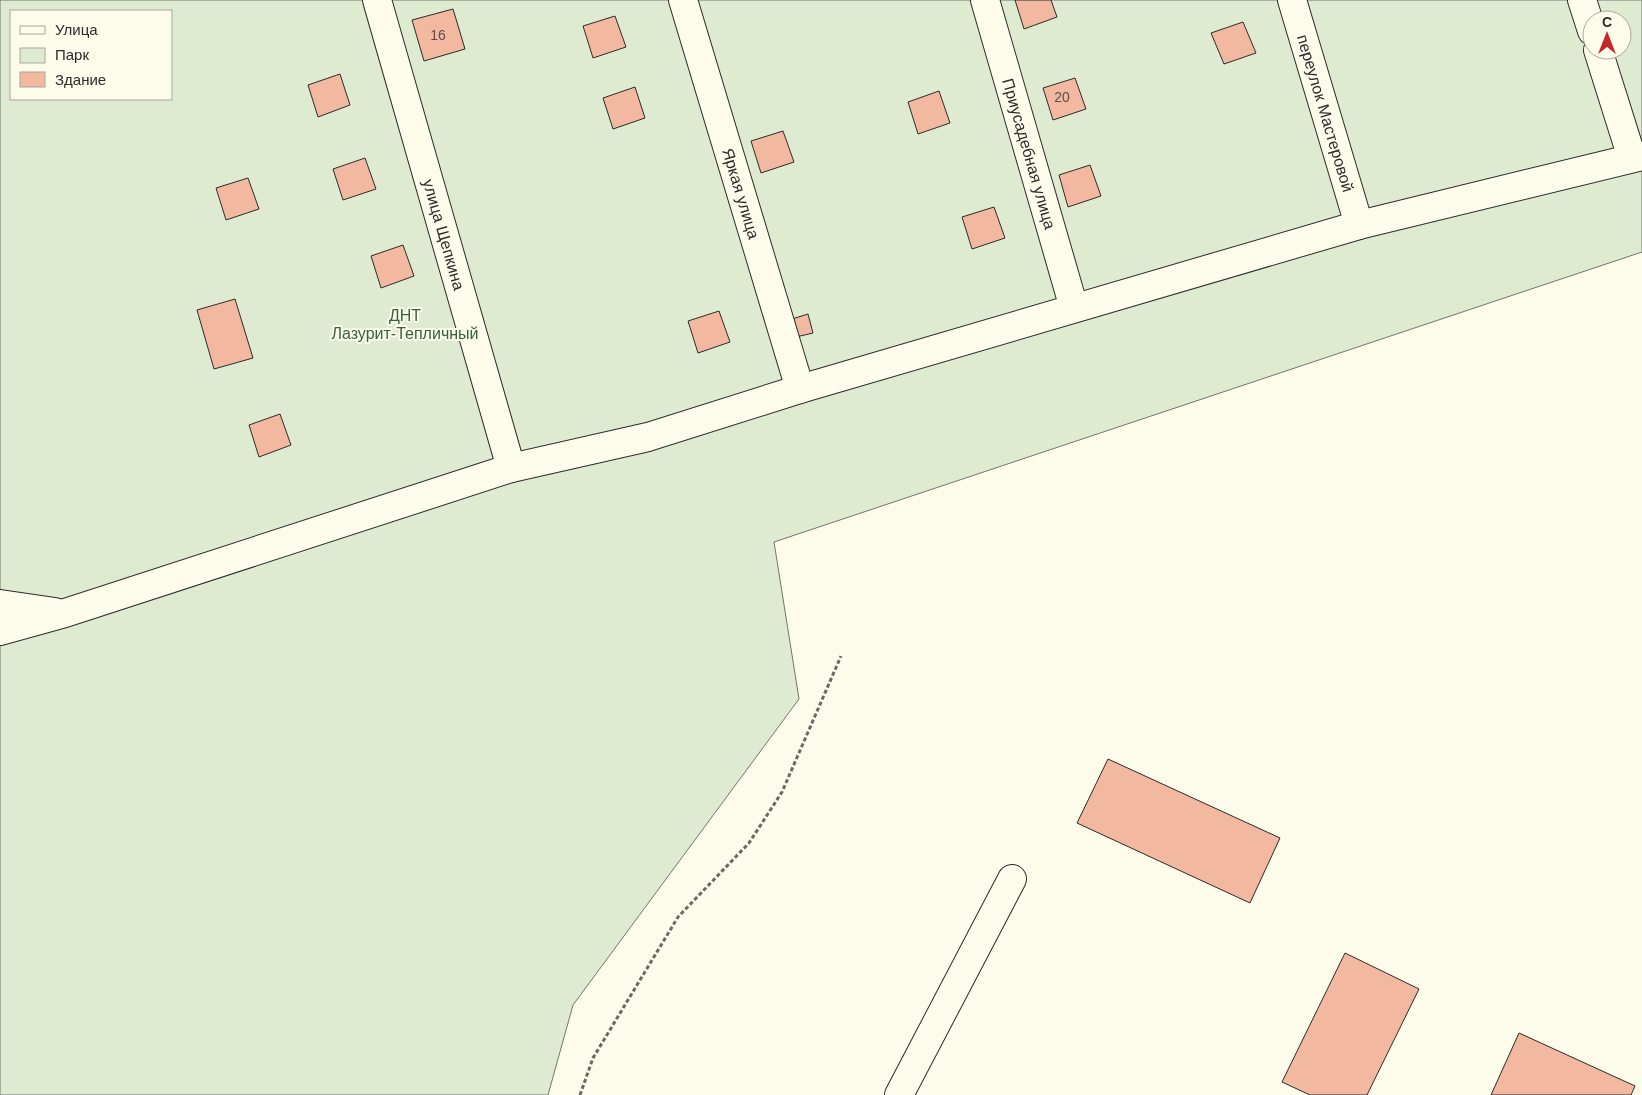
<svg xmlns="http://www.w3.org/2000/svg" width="1642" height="1095" viewBox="0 0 1642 1095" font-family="Arial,sans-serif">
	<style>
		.green { fill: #deebd1; stroke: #74746e; fill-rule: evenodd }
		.building { fill: #f2b8a0; stroke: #2b2b2b }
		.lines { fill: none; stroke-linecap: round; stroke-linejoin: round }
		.minor-casing { stroke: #2b2b2b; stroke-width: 30 }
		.path { stroke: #6a6964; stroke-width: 3; stroke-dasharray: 4 2.5; stroke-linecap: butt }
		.minor { stroke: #fdfbea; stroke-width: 28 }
		.labels { text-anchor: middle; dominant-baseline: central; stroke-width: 4; stroke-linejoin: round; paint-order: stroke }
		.number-label { font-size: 14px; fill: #5d4e48 }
		.street-label { font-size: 16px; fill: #2b2b2b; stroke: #fdfbea }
		.park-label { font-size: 16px; fill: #34623c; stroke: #fdfbea }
	</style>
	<rect width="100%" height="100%" fill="#fdfbea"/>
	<path class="green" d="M0,0h1642v252l-868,290 25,157 -226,306 -25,90h-548zM11,11h160v88h-160zM1592,20h30v30h-30z"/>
	<g class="building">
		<polygon points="1015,0 1051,0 1057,17 1024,29"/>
		<polygon points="453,9 465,49 424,61 412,20"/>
		<polygon points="615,16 626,47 593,58 583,26"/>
		<polygon points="1243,22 1256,53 1224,64 1211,33"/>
		<polygon points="340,74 350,105 318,117 308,85"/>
		<polygon points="1075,78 1086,109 1053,120 1043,88"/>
		<polygon points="635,87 645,118 613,129 603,98"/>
		<polygon points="939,91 950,123 918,134 908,102"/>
		<polygon points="783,131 794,162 761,173 751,141"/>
		<polygon points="365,158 376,189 343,200 333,169"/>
		<polygon points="1090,165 1101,196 1068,207 1059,175"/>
		<polygon points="248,178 259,209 226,220 216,188"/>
		<polygon points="994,207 1005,238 972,249 962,217"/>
		<polygon points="403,245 414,276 381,288 371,256"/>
		<polygon points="235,299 253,358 214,369 197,310"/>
		<polygon points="719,311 730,342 698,353 688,321"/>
		<polygon points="808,314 813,333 796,337 792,319"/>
		<polygon points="280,414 291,445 259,457 249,425"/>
		<polygon points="1108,759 1280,838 1250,903 1077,823"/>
		<polygon points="1345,953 1419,989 1367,1095 1310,1095 1282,1082"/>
		<polygon points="1519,1033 1635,1086 1631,1095 1491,1095"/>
	</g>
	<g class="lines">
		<g class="minor-casing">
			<g id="minor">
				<path id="s1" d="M377,0l134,468"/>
				<path id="s2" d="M683,0l117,389"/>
				<path id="s3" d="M985,0l89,308"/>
				<path id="s4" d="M1292,0l67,225"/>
				<polyline points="1582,0 1592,31"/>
				<polyline points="1598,50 1632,158"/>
				<polyline points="0,604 55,612"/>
				<polyline points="0,631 65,613 511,468 648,437 800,389 1359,225 1642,156"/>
				<polyline points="899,1095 1012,879"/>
			</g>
		</g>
		<polyline class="path" points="580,1095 593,1058 678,917 749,843 782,792 841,656"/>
		<use href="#minor" class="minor"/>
	</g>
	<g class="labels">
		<g class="number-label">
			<text x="438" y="35">16</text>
			<text x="1062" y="97">20</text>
		</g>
		<g class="street-label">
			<text stroke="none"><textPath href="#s4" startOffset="118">переулок Мастеровой</textPath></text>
			<text stroke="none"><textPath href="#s3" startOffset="160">Приусадебная улица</textPath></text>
			<text stroke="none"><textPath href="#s2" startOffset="202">Яркая улица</textPath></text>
			<text stroke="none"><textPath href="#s1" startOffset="244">улица Щепкина</textPath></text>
		</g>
		<g class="park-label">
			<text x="405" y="315">ДНТ<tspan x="405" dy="18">Лазурит-Тепличный</tspan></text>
		</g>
	</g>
	<rect x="10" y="10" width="162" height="90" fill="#fdfbea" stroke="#a9a89e"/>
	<rect x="20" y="26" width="25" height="8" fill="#fdfbea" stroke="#a9a89e"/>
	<text x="55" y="35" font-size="15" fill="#2b2b2b">Улица</text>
	<rect x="20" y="48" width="25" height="15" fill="#deebd1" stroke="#a9a89e"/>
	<text x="55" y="60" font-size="15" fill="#2b2b2b">Парк</text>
	<rect x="20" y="72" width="25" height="15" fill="#f2b8a0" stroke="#a9a89e"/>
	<text x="55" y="85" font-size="15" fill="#2b2b2b">Здание</text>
	<g transform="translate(1607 35)"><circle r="24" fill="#fdfbea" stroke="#a9a89e"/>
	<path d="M0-4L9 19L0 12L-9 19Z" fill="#c62828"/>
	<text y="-8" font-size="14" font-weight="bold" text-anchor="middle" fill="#2b2b2b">С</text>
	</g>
</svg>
